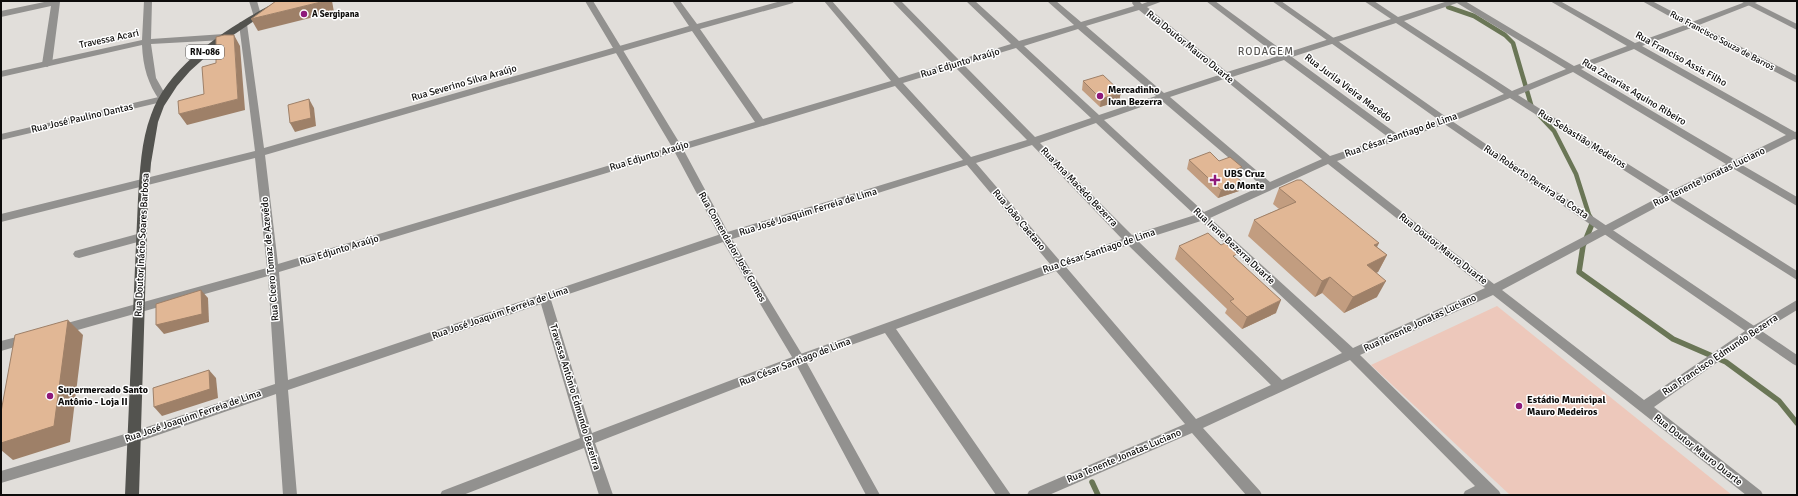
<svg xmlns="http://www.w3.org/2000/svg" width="1798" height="496" viewBox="0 0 1798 496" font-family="Signika,sans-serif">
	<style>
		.green { fill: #edc8bb }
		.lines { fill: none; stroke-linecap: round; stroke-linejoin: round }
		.stream-far1 { stroke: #6a7656; stroke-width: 4.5 }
		.stream { stroke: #6a7656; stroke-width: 5.5 }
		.minor { fill: #92918f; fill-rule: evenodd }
		.tertiary { fill: #92918f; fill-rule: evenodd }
		.primary { fill: #53534f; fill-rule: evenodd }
		.wall { fill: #c29d80 }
		.shaded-wall { fill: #9e8068 }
		.building { fill: #e1b795; stroke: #9e8068 }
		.poi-dot { fill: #8e197a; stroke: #fff; stroke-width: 1.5 }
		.labels { text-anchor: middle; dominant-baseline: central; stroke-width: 3; stroke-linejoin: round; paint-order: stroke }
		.far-poi-label { font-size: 9px; font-weight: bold; fill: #0d0c0b; stroke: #fff; text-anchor: start }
		.far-street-label { font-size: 9px; fill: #0d0c0b; stroke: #fff }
		.shield { fill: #fff; stroke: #565554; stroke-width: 1 }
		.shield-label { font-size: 9px; font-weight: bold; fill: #0d0c0b }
		.street-label { font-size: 10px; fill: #0d0c0b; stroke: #fff }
		.poi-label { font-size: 10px; font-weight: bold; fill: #0d0c0b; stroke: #fff; text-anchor: start }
		.neighbourhood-label { font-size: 11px; letter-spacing: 1px; fill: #585653; stroke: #fff }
	</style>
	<rect width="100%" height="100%" fill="#e1deda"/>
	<polygon class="green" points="1497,306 1732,495 1510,495 1371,365"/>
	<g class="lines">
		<g class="stream-far1">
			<polyline points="1448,7 1474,16 1505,35 1513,43 1532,108"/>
			<polyline points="1538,114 1554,131 1576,174 1590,218"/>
		</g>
		<g class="stream">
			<polyline points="1590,217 1592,224 1583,246 1579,272 1673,339 1726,362 1779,401 1797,423"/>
			<polyline points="1092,482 1098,495"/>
		</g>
		<g class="minor">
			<polygon points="49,1 60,2 52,64 47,67 42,64 51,6 1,17 1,11"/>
			<polygon points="249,1 257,1 261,15 260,17 254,17"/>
			<path d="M672,1h8l17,23 84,-23h13l-1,2 -93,26 63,90 128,-38 -67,-80h8l67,77 52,-16 -59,-61h9l58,59 52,-16 -45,-43h9l44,40 55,-16 -27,-24h9l25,21 53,-16 -2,-3 1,-2h6l3,3 8,-3h13l-16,6 80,65 51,-16 -72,-55h9l71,52 105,-34 -27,-18h10l24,16 50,-16h17l109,65 53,-20 -77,-45h10l75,42 50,-18 -43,-24h10l40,21 56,-21h12l-61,24 98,51v7l-106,-55 -49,18 153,86 2,-1v9l-3,-1 -52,26 55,32v9l-63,-37 -55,27 118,75v9l-127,-80 -168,90 142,110 104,-71 49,-29v10l-41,25 -102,72 107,84 2,4h-17l-253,-200 -133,60 139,136 2,4h-38l2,-4 10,-5 -125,-126 -147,68 57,63 2,4h-16l-54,-62 -143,62h-22l2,-4 156,-67 -129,-153 -160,58 115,166h-15l-111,-162 -82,29 -208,81 18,52h-14l-15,-47 -121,47h-23l2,-4 138,-53 -39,-134 -253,86 9,105h-14l-7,-101 -141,49 -134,40v-12l134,-40 140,-47 -7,-108 -208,59 -4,-2 -2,-3 2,-3 4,-2 207,-57 -12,-110 -254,64v-8l254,-63 -16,-127 1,-2h6l1,2 17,124 425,-122zM1457,3l109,66 -54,22 -108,-70zM1139,10l80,65 -55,18 -78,-67zM1396,23l108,71 -61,25 -46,15 -105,-77zM1078,29l78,67 -57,19 -75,-69zM692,31l63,91 -477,142 -13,-109zM1016,48l75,70 -56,19 -72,-73zM1634,49l152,86 -51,25 -154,-91zM1284,60l104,77 -58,19 -98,-79zM955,67l72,73 -56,17 -68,-74zM1573,72l153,92 -55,27 -153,-96zM1224,79l98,80 -52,23 -100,-85zM895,86l68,74 -242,74 -433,146 -9,-108zM1510,98l153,97 -169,89 -157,-123 112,-38zM1161,100l101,86 -58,26 -100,-92zM1096,123l99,92 -63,20 -92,-92zM1032,145l90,94 -62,22 -84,-98zM1328,164l157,124 -132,60 -143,-130zM967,165l83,99 -255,92 -203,77 -41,-133 178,-60zM1201,221l141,132 -60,27 -144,-139zM1128,245l143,140 -75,34 -130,-152z"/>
			<polygon points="163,96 166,97 168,99 166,101 1,140 1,134"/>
			<polygon points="141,233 145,234 146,237 145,240 79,258 75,257 73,254 75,251"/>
			<polygon points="28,334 32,336 34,339 32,342 1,351 1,341"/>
		</g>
		<g class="tertiary">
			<path d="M144,1h8l-1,38 73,-5 4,3 -4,3 -73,4 5,34 12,21 -2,2h-6c-12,-17 -17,-34 -18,-56l-141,32v-6l141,-31z"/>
			<polygon points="585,1 593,1 682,147 730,236 803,356 880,495 866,495 795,362 720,237 672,147"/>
			<polygon points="1272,1 1281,1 1449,119 1797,355 1797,366 1793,364 1443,123"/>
			<polygon points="1740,1 1751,1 1797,24 1797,30"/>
		</g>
		<path class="primary" d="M278,1h10l-34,20 -34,23 -30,27 -13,15 -13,20 -6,16 -7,41 -3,36 -9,296h-14l13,-296c2,-28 3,-58 13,-84 18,-52 81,-90 127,-114z"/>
	</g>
	<g class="wall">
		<polygon points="1083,81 1121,92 1119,101 1100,107 1082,90"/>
		<polygon points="1189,160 1219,161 1239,176 1237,177 1239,191 1218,198 1187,169"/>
		<polygon points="1279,188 1377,247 1387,255 1378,272 1376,273 1377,297 1344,313 1322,293 1315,297 1248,236 1254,220 1279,209 1273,204"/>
		<polygon points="1179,246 1236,258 1276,313 1242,329 1225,313 1227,309 1175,259"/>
	</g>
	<g class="shaded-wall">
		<polygon points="325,1 332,1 334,12 258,31 251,19"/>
		<polygon points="234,35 240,46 245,110 187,125 179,114 238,99"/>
		<polygon points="1121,92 1119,101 1100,107 1101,99"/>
		<polygon points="309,99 314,108 316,126 295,132 290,123"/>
		<polygon points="1242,167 1239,176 1228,180 1231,172"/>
		<polygon points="1242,182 1239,191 1218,198 1221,190"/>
		<polygon points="1379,243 1371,259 1374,245"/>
		<polygon points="1387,255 1378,272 1358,281 1367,265"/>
		<polygon points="1330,277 1322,293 1315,297 1322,281"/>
		<polygon points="1386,281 1377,297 1344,313 1353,297"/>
		<polygon points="201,290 208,298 209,322 164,334 156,325"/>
		<polygon points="1281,300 1276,313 1242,329 1247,317"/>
		<polygon points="68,320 83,335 70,442 13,460 1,450 1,443"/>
		<polygon points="209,370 216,378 218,398 162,416 154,407"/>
	</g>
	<g class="building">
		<polygon points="276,1 325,1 251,19"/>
		<polygon points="224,35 234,35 238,99 179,114 178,101 204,94 202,67 216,63 216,37"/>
		<polygon points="1103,75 1121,92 1101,99 1083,81"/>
		<polygon points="309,99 311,118 290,123 288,105"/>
		<polygon points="1210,152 1219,161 1230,157 1242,167 1231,172 1242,182 1221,190 1189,160"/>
		<polygon points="1297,180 1301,180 1379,243 1374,245 1387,255 1367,265 1386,281 1353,297 1330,277 1322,281 1254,220 1296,202 1279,188"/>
		<polygon points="1208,233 1221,245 1225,243 1237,254 1233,256 1281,300 1247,317 1230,301 1234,299 1179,246"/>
		<polygon points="201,290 202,314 156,325 156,304"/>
		<polygon points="68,320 54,426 1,443 1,412 15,335"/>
		<polygon points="209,370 210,389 154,407 153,388"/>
	</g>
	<g class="poi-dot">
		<circle cx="304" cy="14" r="4"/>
		<circle cx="1100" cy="96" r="4"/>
		<path d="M1213 174h4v4h4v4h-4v4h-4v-4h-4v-4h4z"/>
		<circle cx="50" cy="396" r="4"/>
		<circle cx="1519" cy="406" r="4"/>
	</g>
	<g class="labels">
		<g class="far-poi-label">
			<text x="312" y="14">A Sergipana</text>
		</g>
		<g class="far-street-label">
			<text transform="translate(1722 41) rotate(28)">Rua Francisco Souza de Barros</text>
		</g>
		<rect class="shield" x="186" y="45" width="38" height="14" rx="3"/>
		<g class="shield-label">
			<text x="205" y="52">RN-086</text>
		</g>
		<g class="street-label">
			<text transform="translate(109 39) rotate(-12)">Travessa Acari</text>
			<text transform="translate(1190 47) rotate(39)">Rua Doutor Mauro Duarte</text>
			<text transform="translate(1681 59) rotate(29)">Rua Franciso Assis Filho</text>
			<text transform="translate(960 63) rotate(-17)">Rua Edjunto Araújo</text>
			<text transform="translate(464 83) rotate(-16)">Rua Severino Silva Araújo</text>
			<text transform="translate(1348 88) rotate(37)">Rua Jurila Vieira Macêdo</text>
			<text transform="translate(1634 92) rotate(31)">Rua Zacarias Aquino Ribeiro</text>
			<text transform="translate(82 118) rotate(-13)">Rua José Paulino Dantas</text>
			<text transform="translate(1401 135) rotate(-19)">Rua César Santiago de Lima</text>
			<text transform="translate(1582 139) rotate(32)">Rua Sebastião Medeiros</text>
			<text transform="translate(649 156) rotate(-17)">Rua Edjunto Araújo</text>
			<text transform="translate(1709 177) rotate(-26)">Rua Tenente Jonatas Luciano</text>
			<text transform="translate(1536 182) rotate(34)">Rua Roberto Pereira da Costa</text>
			<text transform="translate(1079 187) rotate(46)">Rua Ana Macêdo Bezerra</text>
			<text transform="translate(808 212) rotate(-17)">Rua José Joaquim Ferreia de Lima</text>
			<text transform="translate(1019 220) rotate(50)">Rua João Caetano</text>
			<text transform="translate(142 245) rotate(-87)">Rua Doutor Inácio Soares Barbosa</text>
			<text transform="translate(1234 246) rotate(43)">Rua Irene Bezerra Duarte</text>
			<text transform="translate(732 247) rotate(60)">Rua Comendador José Gomes</text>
			<text transform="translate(1443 249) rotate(38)">Rua Doutor Mauro Duarte</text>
			<text transform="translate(339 250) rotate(-17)">Rua Edjunto Araújo</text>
			<text transform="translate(1099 251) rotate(-19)">Rua César Santiago de Lima</text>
			<text transform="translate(270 259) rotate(-95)">Rua Cícero Tomaz de Azevêdo</text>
			<text transform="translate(500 313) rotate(-19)">Rua José Joaquim Ferreia de Lima</text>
			<text transform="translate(1420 323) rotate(-25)">Rua Tenente Jonatas Luciano</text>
			<text transform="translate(1720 355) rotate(-34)">Rua Francisco Edmundo Bezerra</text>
			<text transform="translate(795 362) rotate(-21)">Rua César Santiago de Lima</text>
			<text transform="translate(575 397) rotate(73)">Travessa Antônio Edmundo Bezeirra</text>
			<text transform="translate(193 416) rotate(-19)">Rua José Joaquim Ferreia de Lima</text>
			<text transform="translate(1698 450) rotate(38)">Rua Doutor Mauro Duarte</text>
			<text transform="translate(1124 456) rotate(-23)">Rua Tenente Jonatas Luciano</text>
		</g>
		<g class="poi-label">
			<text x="1108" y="90">Mercadinho<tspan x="1108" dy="12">Ivan Bezerra</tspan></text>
			<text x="1224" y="174">UBS Cruz<tspan x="1224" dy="12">do Monte</tspan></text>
			<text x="58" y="390">Supermercado Santo<tspan x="58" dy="12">Antônio - Loja II</tspan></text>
			<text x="1527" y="400">Estádio Municipal<tspan x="1527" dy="12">Mauro Medeiros</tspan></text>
		</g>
		<g class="neighbourhood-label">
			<text x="1266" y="51">RODAGEM</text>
		</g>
	</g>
	<rect width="1798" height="496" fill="none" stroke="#0d0c0b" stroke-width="4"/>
</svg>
